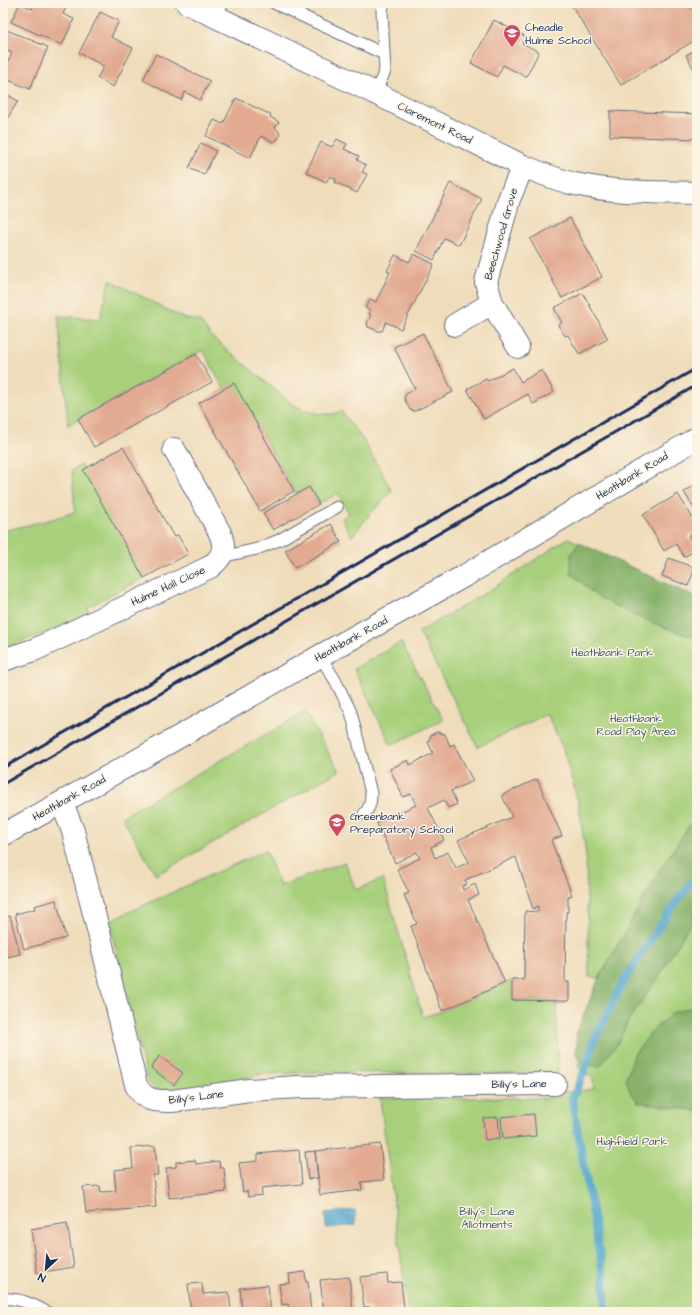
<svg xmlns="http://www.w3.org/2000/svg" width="700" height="1315" viewBox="0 0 700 1315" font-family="'Architects Daughter',sans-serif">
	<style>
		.green { fill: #a8d07b; stroke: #62806c }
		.forest { fill: #86b26b; stroke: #507064 }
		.water { fill: #50a6cc; stroke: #366a95 }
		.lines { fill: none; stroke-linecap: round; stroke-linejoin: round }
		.stream { stroke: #50a6cc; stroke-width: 8 }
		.building { fill: #e2aa91 }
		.service-casing { stroke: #656c7e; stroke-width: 13 }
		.minor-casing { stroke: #656c7e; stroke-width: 24 }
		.tertiary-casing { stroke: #656c7e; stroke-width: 24 }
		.service { stroke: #fff; stroke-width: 11 }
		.minor { stroke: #fff; stroke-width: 22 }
		.tertiary { stroke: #fff; stroke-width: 22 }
		.rail { stroke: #1b2f5e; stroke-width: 3 }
		.labels { text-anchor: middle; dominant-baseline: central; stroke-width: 3; stroke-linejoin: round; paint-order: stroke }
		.poi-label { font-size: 11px; fill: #1b2f5e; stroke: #fcf5e5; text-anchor: start }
		.street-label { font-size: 11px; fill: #1b2f5e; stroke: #fcf5e5 }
		.park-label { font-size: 11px; fill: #3e5765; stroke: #fcf5e5 }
	</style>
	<rect width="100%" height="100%" fill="#fcf5e5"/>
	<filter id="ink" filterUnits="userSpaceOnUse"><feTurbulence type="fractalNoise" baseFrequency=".025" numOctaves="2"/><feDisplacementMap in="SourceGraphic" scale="8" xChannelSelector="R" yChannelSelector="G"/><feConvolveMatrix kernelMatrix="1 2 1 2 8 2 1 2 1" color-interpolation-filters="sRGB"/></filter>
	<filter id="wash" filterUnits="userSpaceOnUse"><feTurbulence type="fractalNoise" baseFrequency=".012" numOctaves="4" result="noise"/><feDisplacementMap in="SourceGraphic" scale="16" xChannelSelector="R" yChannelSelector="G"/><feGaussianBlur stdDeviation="0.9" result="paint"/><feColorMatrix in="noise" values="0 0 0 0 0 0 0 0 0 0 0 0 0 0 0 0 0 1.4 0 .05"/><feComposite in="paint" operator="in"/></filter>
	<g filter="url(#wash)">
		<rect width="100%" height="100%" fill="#efdcba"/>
		<g class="green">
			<polygon points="110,280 183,318 192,320 199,320 211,336 293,405 310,412 321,414 333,414 341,411 364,441 392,491 370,514 352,537 342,518 349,514 338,493 319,504 309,487 296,494 234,384 224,389 203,350 68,425 58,316 100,319"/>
			<polygon points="81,465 144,578 88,607 89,613 53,630 3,648 3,531 49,520 75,512 72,470"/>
			<polygon points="568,538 697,598 697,1312 408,1312 380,1098 559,1098 561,1092 581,1091 594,1088 593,1078 578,1067 584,1040 615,980 589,977 586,855 578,801 563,749 547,714 478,747 419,632 487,592"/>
			<polygon points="401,642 443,720 391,745 354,669"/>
			<polygon points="305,712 339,771 156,875 122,817"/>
			<polygon points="266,850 280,886 345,862 356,890 383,879 423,1017 442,1011 512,980 512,1000 557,1001 558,1072 542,1074 506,1073 458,1074 334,1072 262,1074 213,1085 170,1091 158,1090 154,1088 147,1081 146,1075 109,921"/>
		</g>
		<g class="forest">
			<polygon points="579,543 697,598 697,638 671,630 636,616 596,596 571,573 571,554"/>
			<path d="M697,814v98l-39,66 -30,43 -10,22 -18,23c-11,0 -17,-3 -24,-11l1,-24 22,-53 64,-113z"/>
			<polygon points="697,1006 697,1111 638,1102 630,1091 626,1078 635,1053 656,1027 674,1012"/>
		</g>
		<polygon class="water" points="355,1210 356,1225 326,1228 325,1213"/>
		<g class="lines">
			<polyline class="stream" points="606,1312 604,1278 572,1099 585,1069 593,1043 623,982 669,912 697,874"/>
		</g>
		<g id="blocks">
			<g class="building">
				<polygon points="20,3 32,9 35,3 68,3 63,14 74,19 62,45 11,22"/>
				<polygon points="577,3 688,3 697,17 697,39 621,85 572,6"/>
				<polygon points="100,12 119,21 111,37 133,48 113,87 97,78 104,66 79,53"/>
				<polygon points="494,20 526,37 522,43 539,52 526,77 503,65 497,77 471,63"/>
				<polygon points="4,29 48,47 30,89 3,78 3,73 12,53 3,49 3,32"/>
				<polygon points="697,49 697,75 686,55"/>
				<polygon points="156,54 210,81 200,100 185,92 181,100 143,80"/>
				<polygon points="3,92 18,101 3,126"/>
				<polygon points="236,98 271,115 270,117 279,122 275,128 278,130 280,135 277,140 273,142 261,136 250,158 206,136 214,120 223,124"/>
				<polygon points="610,111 697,114 697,139 610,136"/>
				<polygon points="337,139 347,144 344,149 359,156 357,160 366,165 362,172 367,174 357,193 335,182 336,179 330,176 326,182 306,172 321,142 332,147"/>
				<polygon points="201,143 216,151 204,175 189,168"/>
				<polygon points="450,183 482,199 459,245 444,238 434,260 416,251"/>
				<polygon points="570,218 602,277 562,298 530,239"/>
				<polygon points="414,254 434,264 401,329 386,322 382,331 378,331 368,327 367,323 371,315 369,314 371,310 365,308 370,299 376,302 390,272 387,271 395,255 409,262"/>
				<polygon points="583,293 608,339 579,354 568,335 565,336 558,325 562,323 554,308"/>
				<polygon points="423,333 453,392 415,411 410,410 404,398 406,394 415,389 394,347"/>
				<polygon points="196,354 212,382 94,447 78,419"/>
				<polygon points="513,368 521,382 542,370 554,392 533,404 528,394 484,419 467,389 486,379 488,381"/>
				<polygon points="234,383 294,491 260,511 199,403"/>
				<polygon points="123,447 174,537 178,535 188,554 144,578 83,470"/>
				<polygon points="697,484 697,513 684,492"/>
				<polygon points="309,487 319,504 273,530 263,513"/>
				<polygon points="678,494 697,525 697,531 688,536 696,550 684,557 676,544 664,551 643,515"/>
				<polygon points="331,524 341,542 295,568 285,550"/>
				<polygon points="669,558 695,568 688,586 662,576"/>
				<polygon points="437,732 445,734 450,746 454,744 473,781 451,791 457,804 448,808 444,800 428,808 444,840 431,847 435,858 448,852 456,868 469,862 458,840 512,817 502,795 537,779 562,836 551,840 572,895 568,897 568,912 566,912 565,982 569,982 569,1001 512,1000 512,980 524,980 525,911 538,912 538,906 533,909 516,857 465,880 467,884 462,886 463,890 475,884 479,895 468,900 505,983 442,1011 411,926 417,924 404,895 409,893 397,869 420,858 417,852 395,863 377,823 416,805 411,794 403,797 390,769 408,760 410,765 433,753 428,742 431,735"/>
				<polygon points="56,900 66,938 24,949 15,914 35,909 34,906"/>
				<polygon points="10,916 20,954 3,958 3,918"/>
				<polygon points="159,1056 183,1073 174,1085 151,1068"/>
				<polygon points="534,1114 536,1136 503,1139 501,1117"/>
				<polygon points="498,1117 500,1139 485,1140 483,1118"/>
				<polygon points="380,1144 384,1180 361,1182 362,1190 320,1195 315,1151"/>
				<polygon points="155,1146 158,1175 153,1175 156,1207 86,1213 83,1187 100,1186 101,1192 116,1191 114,1170 133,1168 131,1148"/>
				<polygon points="299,1150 302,1184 261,1188 262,1195 248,1197 247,1191 243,1192 239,1163 258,1161 258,1154"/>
				<polygon points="315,1151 318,1178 308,1179 305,1152"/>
				<polygon points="195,1160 196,1164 219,1161 220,1168 224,1168 226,1192 169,1198 166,1168 176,1167 176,1162"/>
				<polygon points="67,1223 74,1267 37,1273 31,1229"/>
				<polygon points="305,1272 306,1282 308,1282 311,1312 289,1312 288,1304 282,1305 279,1284 290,1283 289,1274"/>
				<polygon points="387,1274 388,1283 401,1282 404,1307 392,1309 393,1312 371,1312 370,1307 364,1307 360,1277"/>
				<polygon points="349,1277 353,1312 324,1312 320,1280"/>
				<polygon points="202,1283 203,1294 229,1292 231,1312 191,1312 188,1284"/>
				<polygon points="268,1285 271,1312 248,1312 248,1310 242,1311 240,1288"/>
			</g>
		</g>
	</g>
	<g filter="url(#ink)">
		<use href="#blocks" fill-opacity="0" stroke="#656c7e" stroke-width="1"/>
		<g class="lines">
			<g class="service-casing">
				<g id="service">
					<polyline points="274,3 384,54 385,71 375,93"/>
					<polyline points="216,16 223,3"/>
					<polyline points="384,54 382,10 384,3"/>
					<polyline points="221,557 257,549 279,540 337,507"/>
					<path d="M320,656l15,24 16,32 20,81c0,9 -1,15 -7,21"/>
					<path d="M3,1299c15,-2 31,6 44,13"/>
				</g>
			</g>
			<g class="minor-casing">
				<g id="minor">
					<polyline points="455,325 492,303"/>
					<polyline points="518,347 492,303 486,282 509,199 523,166"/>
					<path d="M3,660l31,-10 176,-83c14,-11 16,-18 10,-34l-46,-84"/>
					<path d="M62,803l11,28 27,106 36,148c9,17 19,16 36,16l77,-11 50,-3 256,-3"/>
				</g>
			</g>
			<g class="tertiary-casing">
				<g id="tertiary">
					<path d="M187,3l188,90 148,73c17,7 34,14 52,18 40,9 82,8 122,9"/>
					<polyline points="3,835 170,742 320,656 466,575 697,438"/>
				</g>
			</g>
			<use href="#service" class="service"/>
			<use href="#minor" class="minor"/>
			<use href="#tertiary" class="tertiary"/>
			<g class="rail">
				<polyline points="3,768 697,368"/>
				<polyline points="3,784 697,385"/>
			</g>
		</g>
	</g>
	<defs>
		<g id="school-pin" transform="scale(0.9)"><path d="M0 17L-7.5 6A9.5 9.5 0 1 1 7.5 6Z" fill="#d1495b" stroke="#fcf5e5"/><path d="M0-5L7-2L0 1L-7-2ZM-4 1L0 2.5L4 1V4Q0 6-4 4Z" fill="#fff"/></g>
	</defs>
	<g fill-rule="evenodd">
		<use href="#school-pin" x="512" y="33"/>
		<use href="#school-pin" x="337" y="822"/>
	</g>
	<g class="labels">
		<g class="poi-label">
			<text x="525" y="27">Cheadle<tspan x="525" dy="13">Hulme School</tspan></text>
			<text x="350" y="816">Greenbank<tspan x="350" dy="13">Preparatory School</tspan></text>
		</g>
		<g class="street-label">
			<text transform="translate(435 123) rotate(26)">Claremont Road</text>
			<text transform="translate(501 234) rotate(-74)">Beechwood Grove</text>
			<text transform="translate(632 476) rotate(-31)">Heathbank Road</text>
			<text transform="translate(168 586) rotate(-25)">Hulme Hall Close</text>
			<text transform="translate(351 639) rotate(-29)">Heathbank Road</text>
			<text transform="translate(69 798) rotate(-29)">Heathbank Road</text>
			<text transform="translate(519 1084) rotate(-1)">Billy's Lane</text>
			<text transform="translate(196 1097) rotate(-7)">Billy's Lane</text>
		</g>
		<g class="park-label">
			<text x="612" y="652">Heathbank Park</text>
			<text x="636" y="718">Heathbank<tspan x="636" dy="13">Road Play Area</tspan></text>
			<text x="632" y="1141">Highfield Park</text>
			<text x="487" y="1211">Billy's Lane<tspan x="487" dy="13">Allotments</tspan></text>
		</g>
	</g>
	<rect width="700" height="1315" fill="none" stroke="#fcf5e5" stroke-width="16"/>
	<g transform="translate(46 1269) rotate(206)" stroke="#fcf5e5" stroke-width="3" paint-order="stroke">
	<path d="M0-3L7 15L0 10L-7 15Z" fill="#1b2f5e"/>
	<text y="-6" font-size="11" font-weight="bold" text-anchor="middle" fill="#1b2f5e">N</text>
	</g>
</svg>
